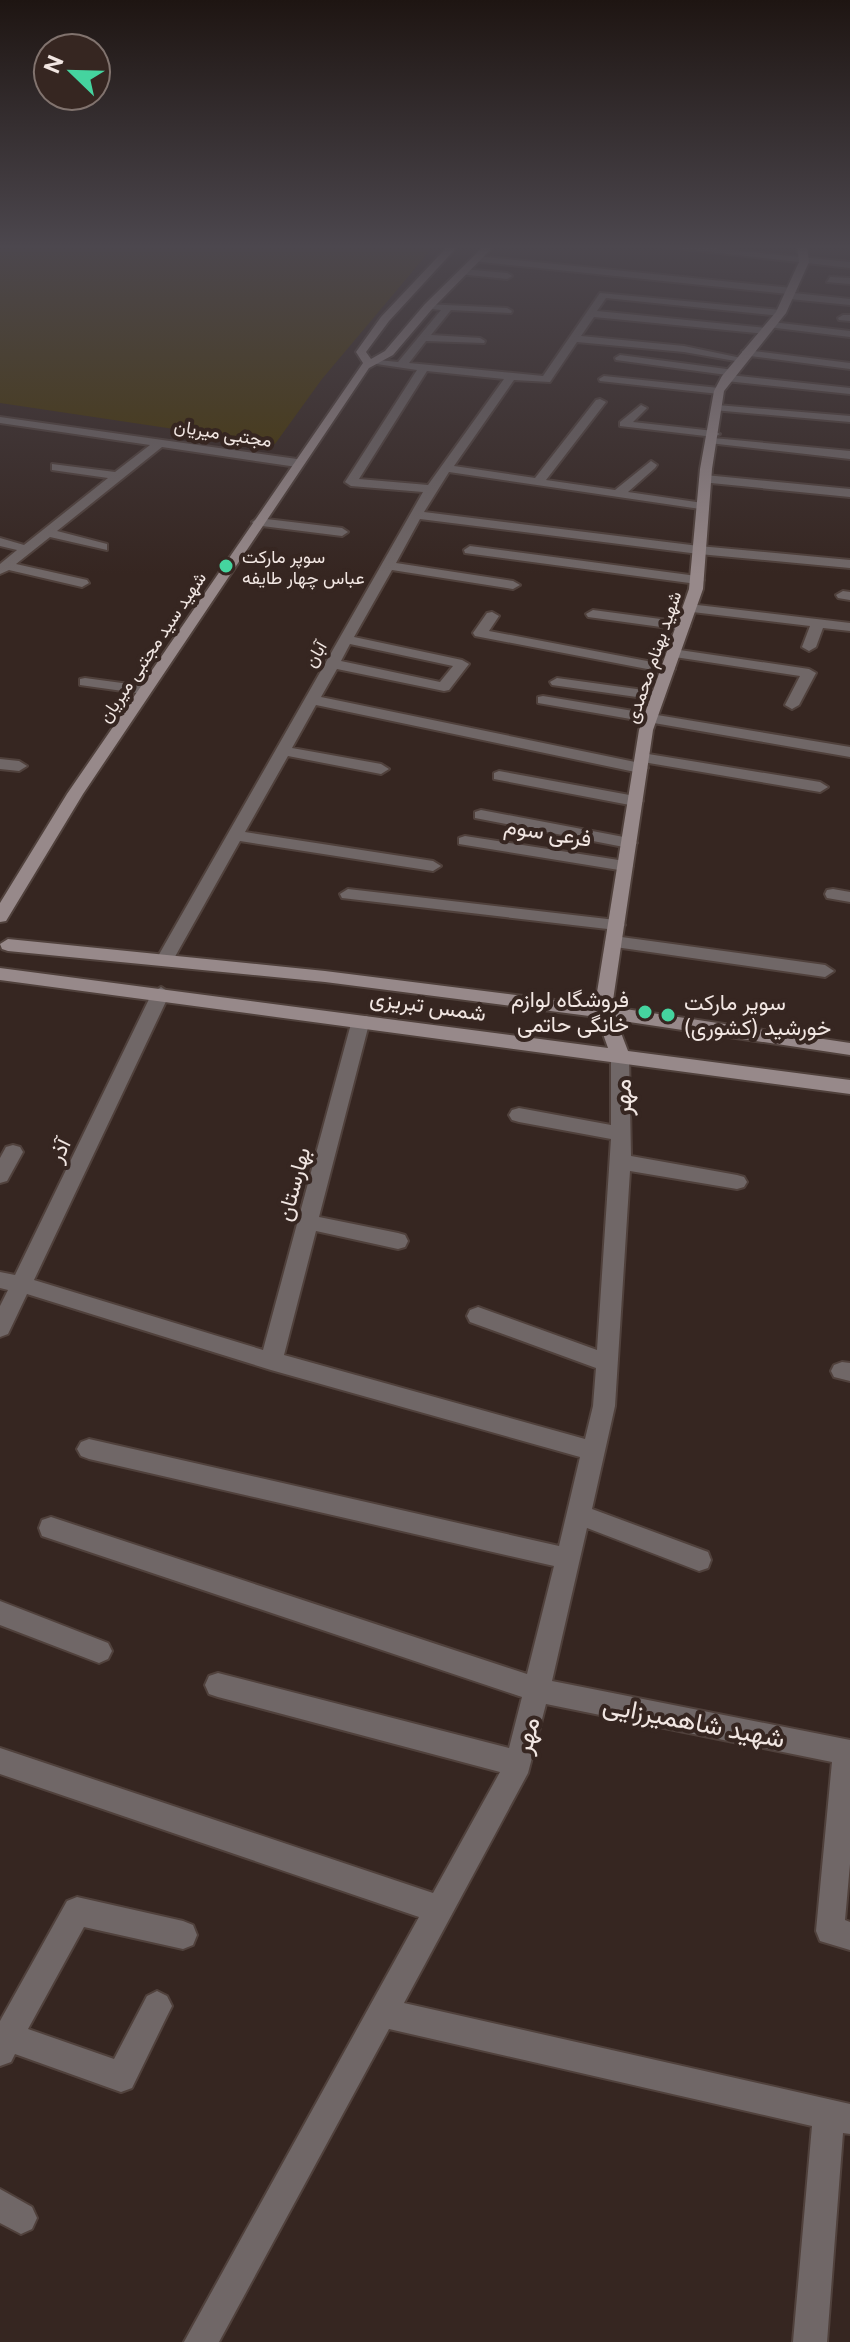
<svg xmlns="http://www.w3.org/2000/svg" width="850" height="2342" viewBox="0 0 850 2342" font-family="'Public Sans',Vazirmatn,sans-serif">
	<style>
		.green { fill: #463502 }
		.lines { fill: none; stroke-linecap: round; stroke-linejoin: round }
		.street-casing { stroke: #50413c; stroke-width: 4 }
		.secondary-casing { stroke: #50413c; stroke-width: 4 }
		.street { fill: #706767; fill-rule: evenodd }
		.secondary { fill: #97898a; fill-rule: evenodd }
		.poi-dot { fill: #45d49f; stroke: #362621; stroke-width: 3 }
		.labels { text-anchor: middle; dominant-baseline: central; stroke-width: 8; stroke-linejoin: round; paint-order: stroke }
		.far-street-label { font-size: 18px; fill: #f1e6e2; stroke: #362621 }
		.far-poi-label { font-size: 18px; fill: #f1e6e2; stroke: #362621; text-anchor: start }
		.street-label { font-size: 22px; fill: #f1e6e2; stroke: #362621 }
		.poi-label { font-size: 22px; fill: #f1e6e2; stroke: #362621; text-anchor: end }
		.near-street-label { font-size: 26px; fill: #f1e6e2; stroke: #362621 }
	</style>
	<rect width="100%" height="100%" fill="#362621"/>
	<polygon class="green" points="39,246 434,246 322,379 275,444 0,403 0,249"/>
	<g class="lines">
		<g class="street-casing">
			<g id="street">
				<polygon points="659,246 691,246 850,262 850,268"/>
				<polygon points="476,256 792,288 797,291 794,293 850,299 850,305 790,299 785,296 788,294 473,261"/>
				<polygon points="462,269 507,273 512,276 507,279 459,274"/>
				<polygon points="830,277 850,278 850,284 827,282"/>
				<path d="M600,293l181,17 5,3 -5,3 -175,-18 -9,13 170,17 5,3 -5,3 -173,-17 -13,19 103,10 62,13 -5,3 -57,-10 -107,-10 -27,40 -36,-2 -60,86 81,12 61,-78 4,-1 6,3 -60,78 69,10 36,-29 6,4 -2,3 -27,24 75,11 6,4 -2,3 -258,-38 -25,40 275,34 151,14v8l-151,-14 -279,-35 -24,44 117,18 7,4 -7,4 -121,-19 -38,67 108,23 7,4 -20,26 -5,1 -107,-22 -16,28 319,66 8,5 -8,5 -324,-68 -24,43 89,16 8,5 -8,5 -93,-18 -43,76 188,29 8,5 -8,5 -193,-30 -68,121h-12l-3,-4 266,-466 -72,-6 -6,-4 72,-112 -54,-8 5,-3 30,3 43,-52 -16,-2v-4l82,4 5,3 -1,2 -60,-3 -20,25 49,3 5,3 -1,2 -58,-2 -17,22 134,13zM427,371l77,8 -76,106 -69,-6zM350,644l103,22 -13,16 -99,-21z"/>
				<polygon points="843,315 850,315 850,321 839,320 838,318"/>
				<polygon points="772,322 850,331 850,337 768,327 768,323"/>
				<polygon points="746,350 850,363 850,369 742,355 742,351"/>
				<polygon points="620,355 734,370 735,372 730,375 850,388 850,394 726,381 721,378 727,375 616,360 615,358"/>
				<polygon points="604,376 719,388 724,391 719,394 600,381 599,379"/>
				<polygon points="641,405 647,408 633,422 714,431 720,434 714,437 620,426 620,422"/>
				<polygon points="717,405 850,416 850,422 713,410 711,408"/>
				<polygon points="0,417 297,459 303,463 297,467 162,447 57,531 107,544 107,550 50,537 16,564 87,580 89,583 82,587 9,570 0,574 0,564 17,550 0,546 0,538 24,545 108,478 52,470 52,464 115,472 150,445 0,423"/>
				<polygon points="713,438 850,451 850,459 709,443 709,439"/>
				<polygon points="705,475 850,489 850,497 701,482 699,479"/>
				<polygon points="258,518 342,528 348,532 342,536 254,525 252,522"/>
				<polygon points="470,546 697,576 704,580 697,584 465,553 464,550"/>
				<polygon points="843,591 850,592 850,600 838,598 836,595"/>
				<polygon points="689,604 850,623 850,631 823,628 816,647 809,651 802,647 810,626 684,611 684,605"/>
				<polygon points="593,610 683,622 690,626 683,630 588,617 586,614"/>
				<polygon points="492,612 499,616 489,631 668,665 675,669 668,673 475,636 473,633 487,613"/>
				<polygon points="673,649 809,669 816,673 799,705 792,709 785,705 800,676 668,656 668,650"/>
				<polygon points="85,678 144,686 151,690 144,694 80,685 80,679"/>
				<polygon points="557,678 658,692 665,696 658,700 552,685 550,682"/>
				<polygon points="543,696 850,747 850,757 538,703 538,697"/>
				<polygon points="642,753 820,782 828,787 820,792 637,761 637,755"/>
				<polygon points="0,759 19,761 27,766 19,771 0,769"/>
				<polygon points="499,771 635,796 643,801 635,806 494,779 494,773"/>
				<polygon points="481,810 629,838 637,843 629,848 475,818 475,812"/>
				<polygon points="465,836 625,861 633,866 625,871 459,844 459,838"/>
				<polygon points="348,889 616,920 625,925 616,930 342,898 340,894"/>
				<polygon points="833,889 850,892 850,902 827,898 825,894 827,890"/>
				<polygon points="614,936 825,965 834,971 825,977 608,946 605,942"/>
				<polygon points="161,987 170,993 34,1280 263,1350 352,1020 355,1016 367,1016 370,1020 319,1217 398,1233 405,1235 408,1241 405,1247 398,1249 316,1231 284,1355 585,1439 593,1406 596,1368 470,1322 467,1316 470,1310 478,1307 597,1350 611,1139 519,1122 512,1120 509,1115 512,1110 519,1108 611,1125 611,1055 613,1050 627,1050 629,1055 631,1156 737,1175 744,1177 747,1182 744,1187 737,1189 630,1171 615,1406 592,1509 708,1552 711,1560 708,1568 699,1571 587,1528 552,1681 850,1740 850,1864 845,1920 850,1922 850,1950 820,1941 816,1931 832,1762 546,1704 528,1773 404,2003 850,2104 850,2134 843,2133 827,2342 793,2342 812,2126 389,2029 219,2342 184,2342 419,1917 0,1774 0,1748 433,1893 500,1772 218,1697 209,1694 205,1685 209,1676 218,1673 509,1748 522,1697 51,1539 42,1536 39,1528 42,1520 51,1517 527,1674 554,1566 89,1459 81,1456 77,1449 81,1442 89,1439 559,1546 580,1457 271,1370 27,1294 8,1334 0,1337 0,1306 8,1290 0,1288 0,1272 15,1275 152,993"/>
				<polygon points="13,1145 20,1147 23,1152 7,1181 0,1183 0,1158 6,1147"/>
				<polygon points="842,1362 850,1363 850,1381 834,1377 831,1371 834,1365"/>
				<polygon points="0,1601 108,1643 112,1651 108,1659 99,1663 0,1625"/>
				<polygon points="77,1897 183,1921 193,1925 197,1935 193,1945 183,1949 84,1927 28,2029 114,2059 147,1996 157,1991 167,1996 172,2006 167,2016 132,2088 121,2092 15,2054 11,2062 0,2066 0,2021 67,1901"/>
				<polygon points="0,2189 32,2207 37,2218 32,2229 21,2234 0,2223"/>
			</g>
		</g>
		<g class="secondary-casing">
			<g id="secondary">
				<polygon points="448,246 458,246 389,321 366,352 371,359 385,351 425,304 484,246 494,246 433,308 393,355 369,368 83,794 6,921 0,922 0,903 67,794 363,363 356,352 381,317"/>
				<polygon points="797,246 807,246 809,262 786,313 724,391 712,469 703,589 653,730 612,1007 850,1043 850,1055 616,1020 628,1051 850,1080 850,1094 0,980 0,968 608,1048 597,1017 325,982 8,951 2,949 0,944 8,939 325,971 595,1005 639,730 689,589 700,469 714,391 722,376 776,312 799,262"/>
			</g>
		</g>
		<use href="#street" class="street"/>
		<use href="#secondary" class="secondary"/>
	</g>
	<linearGradient id="sky" x2="0" y2="1"><stop stop-color="#1e1512"/><stop offset="0.43" stop-color="#4c474e"/><stop offset="1" stop-color="#4c474e" stop-opacity="0"/></linearGradient>
	<rect width="850" height="574" fill="url(#sky)"/>
	<g class="poi-dot">
		<circle cx="226" cy="566" r="8"/>
		<circle cx="645" cy="1012" r="8"/>
		<circle cx="668" cy="1015" r="8"/>
	</g>
	<g class="labels">
		<g class="far-street-label">
			<text transform="translate(223 433) rotate(9)">مجتبی میریان</text>
			<text transform="translate(152 647) rotate(-56)">شهید سید مجتبی میریان</text>
			<text transform="translate(315 654) rotate(-60)">آبان</text>
			<text transform="translate(653 657) rotate(-71)">شهید بهنام محمدی</text>
		</g>
		<g class="far-poi-label">
			<text x="242" y="556">سوپر مارکت<tspan x="242" dy="21">عباس چهار طایفه</tspan></text>
		</g>
		<g class="street-label">
			<text transform="translate(548 832) rotate(9)">فرعی سوم</text>
			<text transform="translate(428 1005) rotate(8)">شمس تبریزی</text>
			<text transform="translate(59 1150) rotate(-64)">آذر</text>
			<text transform="translate(293 1184) rotate(-75)">بهارستان</text>
		</g>
		<g class="poi-label">
			<text x="629" y="999">فروشگاه لوازم<tspan x="629" dy="25">خانگی حاتمی</tspan></text>
			<text x="684" y="1002" text-anchor="start">سوپر مارکت<tspan x="684" dy="25">خورشید (کشوری)</tspan></text>
		</g>
		<g class="near-street-label">
			<text transform="translate(621 1097) rotate(-90)">مهر</text>
			<text transform="translate(694 1721) rotate(11)">شهید شاهمیرزایی</text>
			<text transform="translate(526 1735) rotate(-75)">مهر</text>
		</g>
	</g>
	<g transform="translate(72 72) rotate(293)"><circle r="38" fill="#362621" stroke="#81736e" stroke-width="2"/>
	<path d="M0-6L14 30L0 20L-14 30Z" fill="#45d49f"/>
	<text y="-12" font-size="22" font-weight="bold" text-anchor="middle" fill="#f1e6e2">N</text>
	</g>
</svg>
